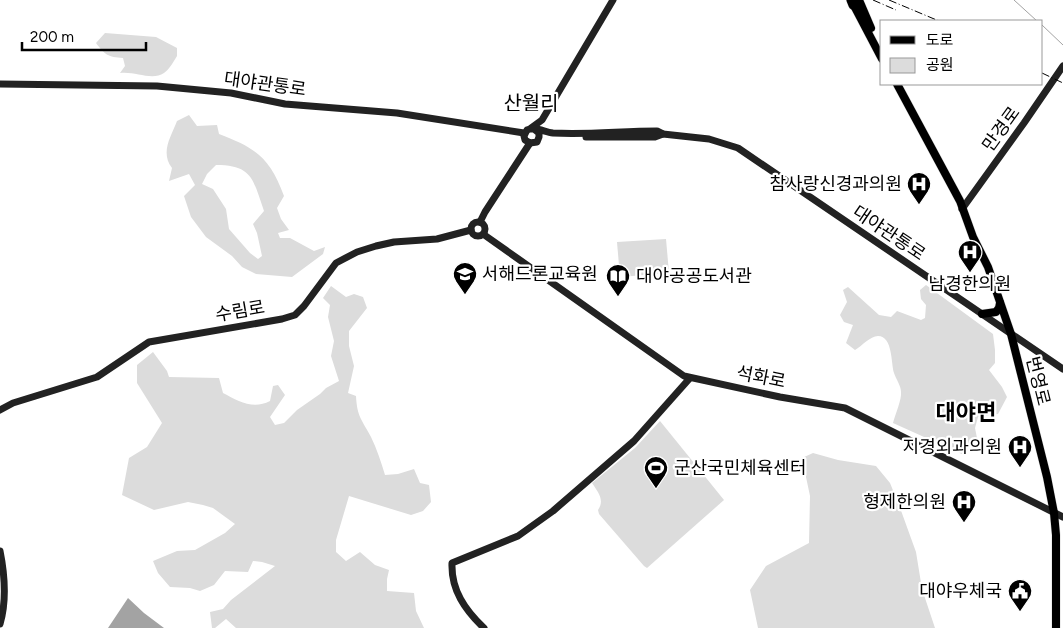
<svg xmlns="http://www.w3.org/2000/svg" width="1063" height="628" viewBox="0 0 1063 628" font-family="Figtree,'Noto Sans KR',sans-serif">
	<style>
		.green { fill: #dcdcdc; fill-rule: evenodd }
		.water { fill: #a3a3a3 }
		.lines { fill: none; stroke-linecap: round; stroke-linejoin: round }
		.stream { stroke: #a3a3a3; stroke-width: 1 }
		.primary-casing { stroke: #dbdbdb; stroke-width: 9 }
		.highway-casing { stroke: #dbdbdb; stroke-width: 10 }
		.secondary { stroke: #222; stroke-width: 7 }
		.primary { stroke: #000; stroke-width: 8 }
		.highway { stroke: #000; stroke-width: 9 }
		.rail { stroke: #000; stroke-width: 1; stroke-dasharray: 8 2.5 1 2.5; stroke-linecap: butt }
		.labels { text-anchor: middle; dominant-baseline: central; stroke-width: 4.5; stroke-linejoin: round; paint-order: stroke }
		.street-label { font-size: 18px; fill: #000; stroke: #fff }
		.poi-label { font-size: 18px; fill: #000; stroke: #fff; text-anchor: end }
		.quarter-label { font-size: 20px; fill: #000; stroke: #fff }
		.district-label { font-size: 22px; font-weight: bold; fill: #000; stroke: #fff }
	</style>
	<rect width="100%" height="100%" fill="#fff"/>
	<g class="green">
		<path d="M105,33l51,4 21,11v8c-3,5 -8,14 -13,17 -12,8 -29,-2 -44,0l5,-7 -2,-8c-15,-1 -18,-3 -27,-15z"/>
		<path d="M189,115l8,11 20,-1 2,9c37,14 51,24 65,62l-7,12 4,11 8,11 -11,3 2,5h10l24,13 11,-4 -2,7 -31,23 -36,-3 -14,-7 -10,-11 -26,-19 -15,-20 -7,-21 11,-11 -6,-11 -20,7 3,-13c-12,-16 -1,-31 5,-47zM216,165c37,0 37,15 48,46l-11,13 4,9 5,23 -4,3 -8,-6 -21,-24 -3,-20 -13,-20 -11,-5 5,-10z"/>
		<polygon points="666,239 669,273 620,277 617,242"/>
		<path d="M926,285l67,49 2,16v13l-6,7 13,17 5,10 -9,17 -20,3 -3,11 2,10 -13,17 -71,-32c2,-8 9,-24 8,-31 0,-6 -5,-13 -7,-19 -3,-9 -1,-37 -16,-37 -8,0 -16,10 -23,14l-9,-7 7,-18 -9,-3 -4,-7 7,-13 -4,-12 5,-3 31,28 12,2 6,-6 24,9 4,-2 1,-13 -5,-6 -1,-9z"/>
		<path d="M331,286l15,11 8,-3 9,3 4,11 -18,23v15l5,20 -6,27 8,3c1,21 6,24 15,41 6,12 10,25 14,38l13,-1 16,-5 6,14 9,2 2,17 -8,9 -12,4 -62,-19 -13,44v12l10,9 14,-9 15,13 14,5 -2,9v12l27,2 2,18 8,17h-188l-10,-9 -11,9h-3l-2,-16 13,-3 8,-9 44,-34 -13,-4 -9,-1 -5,11 -23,-1 -11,14 -14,6 -10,-3 -20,-1 -12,-14 -5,-12 24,-10 18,-1 30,-17 10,-9 -22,-16 -10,-3 -15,-3 -34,8 -32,-15 7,-37 18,-11 15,-24 -25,-40v-18l16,-13 14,19 2,6 50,1 4,15c15,8 30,17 47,8l3,-15 5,-1 7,10 -15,22 5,8 9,-2 13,-13 23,-16 6,-6 13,-7 -8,-25 3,-15 -6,-24 2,-12 -7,-7z"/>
		<path d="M660,421l64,79 -77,68 -3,-2 -45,-52 -1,-4c7,-10 0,-18 -6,-27l43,-35z"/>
		<polygon points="813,453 838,460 876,466 890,483 899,505 916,552 922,589 935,628 758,628 750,590 766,566 809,543 810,496 802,458"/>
	</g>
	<polygon class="water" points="128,598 144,613 164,628 108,628"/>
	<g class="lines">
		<g class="stream">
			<polyline points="1014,0 1037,21"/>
			<polyline points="1042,25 1063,45"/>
		</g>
		<g class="primary-casing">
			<g id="primary">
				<polyline points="851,0 882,59"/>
				<polyline points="859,0 871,28"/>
				<polyline points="897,84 960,201 973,237 988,267 1011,334 1047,477 1054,513 1056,535 1056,628"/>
				<polyline points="982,314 996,312 999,308 1000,303"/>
			</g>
		</g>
		<g class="highway-casing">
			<polyline id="highway" points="851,0 853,5"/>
		</g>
		<g class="secondary">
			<polyline points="0,84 157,86 231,93 285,104 397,113 524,133"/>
			<polyline points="531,128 542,120 613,0"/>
			<path d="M534,129l5,4v4l-2,5 -7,1 -5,-3 -1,-4 3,-6c8,-4 17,2 26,3 34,2 69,-2 104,-2l6,3 46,5 29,9 325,221"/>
			<polyline points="586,137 655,137 663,134"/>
			<polyline points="962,209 1024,123 1063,66"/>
			<circle cx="478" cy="229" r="7"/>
			<polyline points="480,222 485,212 530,143"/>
			<polyline points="483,234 684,376 780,397 845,408 1063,517"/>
			<polyline points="0,410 13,403 97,377 149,342 282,319 295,315 304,306 336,263 357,252 376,246 394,242 437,239 471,230"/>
			<path d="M0,551c5,25 7,49 0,73"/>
			<path d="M484,628c-19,-18 -33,-38 -32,-65l66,-27 35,-25 81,-70 56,-63"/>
		</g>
		<use href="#primary" class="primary"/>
		<use href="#highway" class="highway"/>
		<g class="rail">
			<polyline points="873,0 896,10"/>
			<polyline points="889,0 939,21"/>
			<polyline points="1042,73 1063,83"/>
		</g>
	</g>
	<defs>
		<g id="hospital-pin" transform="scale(1.25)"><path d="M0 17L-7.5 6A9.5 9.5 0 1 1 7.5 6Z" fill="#000" stroke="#fff"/><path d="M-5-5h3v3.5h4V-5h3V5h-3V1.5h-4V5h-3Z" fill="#fff"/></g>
		<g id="school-pin" transform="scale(1.25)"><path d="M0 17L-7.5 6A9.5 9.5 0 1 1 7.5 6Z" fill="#000" stroke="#fff"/><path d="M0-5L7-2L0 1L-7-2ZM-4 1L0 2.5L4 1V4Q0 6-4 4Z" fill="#fff"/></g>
		<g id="library-pin" transform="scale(1.25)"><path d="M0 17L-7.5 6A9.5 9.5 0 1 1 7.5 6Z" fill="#000" stroke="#fff"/><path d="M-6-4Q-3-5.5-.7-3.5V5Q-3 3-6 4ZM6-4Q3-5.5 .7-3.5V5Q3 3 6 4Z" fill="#fff"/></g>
		<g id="stadium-pin" transform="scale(1.25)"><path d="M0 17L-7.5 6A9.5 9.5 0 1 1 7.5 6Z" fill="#000" stroke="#fff"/><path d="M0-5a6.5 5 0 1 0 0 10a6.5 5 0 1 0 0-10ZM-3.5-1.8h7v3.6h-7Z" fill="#fff"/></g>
		<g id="civic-pin" transform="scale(1.25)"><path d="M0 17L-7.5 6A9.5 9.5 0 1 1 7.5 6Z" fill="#000" stroke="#fff"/><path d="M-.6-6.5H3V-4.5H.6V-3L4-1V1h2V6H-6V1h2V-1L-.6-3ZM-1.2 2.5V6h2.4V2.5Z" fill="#fff"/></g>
	</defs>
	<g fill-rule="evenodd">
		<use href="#hospital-pin" x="919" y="184"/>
		<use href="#hospital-pin" x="970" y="252"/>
		<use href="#school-pin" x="465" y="274"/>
		<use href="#library-pin" x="618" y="276"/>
		<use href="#hospital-pin" x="1020" y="447"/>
		<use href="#stadium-pin" x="656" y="468"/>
		<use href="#hospital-pin" x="964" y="502"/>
		<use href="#civic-pin" x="1020" y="591"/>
	</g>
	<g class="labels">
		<g class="street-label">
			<text transform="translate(265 84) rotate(8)">대야관통로</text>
			<text transform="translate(1001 129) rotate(-54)">만경로</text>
			<text transform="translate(889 233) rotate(34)">대야관통로</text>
			<text transform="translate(240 311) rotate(-10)">수림로</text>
			<text transform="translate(761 377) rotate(11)">석화로</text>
			<text transform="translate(1038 381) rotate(76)">번영로</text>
		</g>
		<g class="poi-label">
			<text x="902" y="184">참사랑신경과의원</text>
			<text x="482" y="274" text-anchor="start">서해드론교육원</text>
			<text x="636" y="276" text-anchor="start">대야공공도서관</text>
			<text x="970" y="284" text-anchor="middle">남경한의원</text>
			<text x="1002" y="447">지경외과의원</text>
			<text x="674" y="468" text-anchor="start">군산국민체육센터</text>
			<text x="946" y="502">형제한의원</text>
			<text x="1002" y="591">대야우체국</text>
		</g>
		<g class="quarter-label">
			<text x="531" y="103">산월리</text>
		</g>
		<g class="district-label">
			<text x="966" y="412">대야면</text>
		</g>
	</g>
	<rect x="880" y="20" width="162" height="65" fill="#ffffff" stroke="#999999"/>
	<rect x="890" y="36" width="25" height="8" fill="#000000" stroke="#999999"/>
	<text x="926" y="45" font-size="15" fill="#000000">도로</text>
	<rect x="890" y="58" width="25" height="15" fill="#dcdcdc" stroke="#999999"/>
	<text x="926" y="70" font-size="15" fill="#000000">공원</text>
	<path d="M22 42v8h124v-8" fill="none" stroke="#000000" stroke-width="2.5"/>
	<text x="30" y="42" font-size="15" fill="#000000" stroke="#ffffff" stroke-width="4" paint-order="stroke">200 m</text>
</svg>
